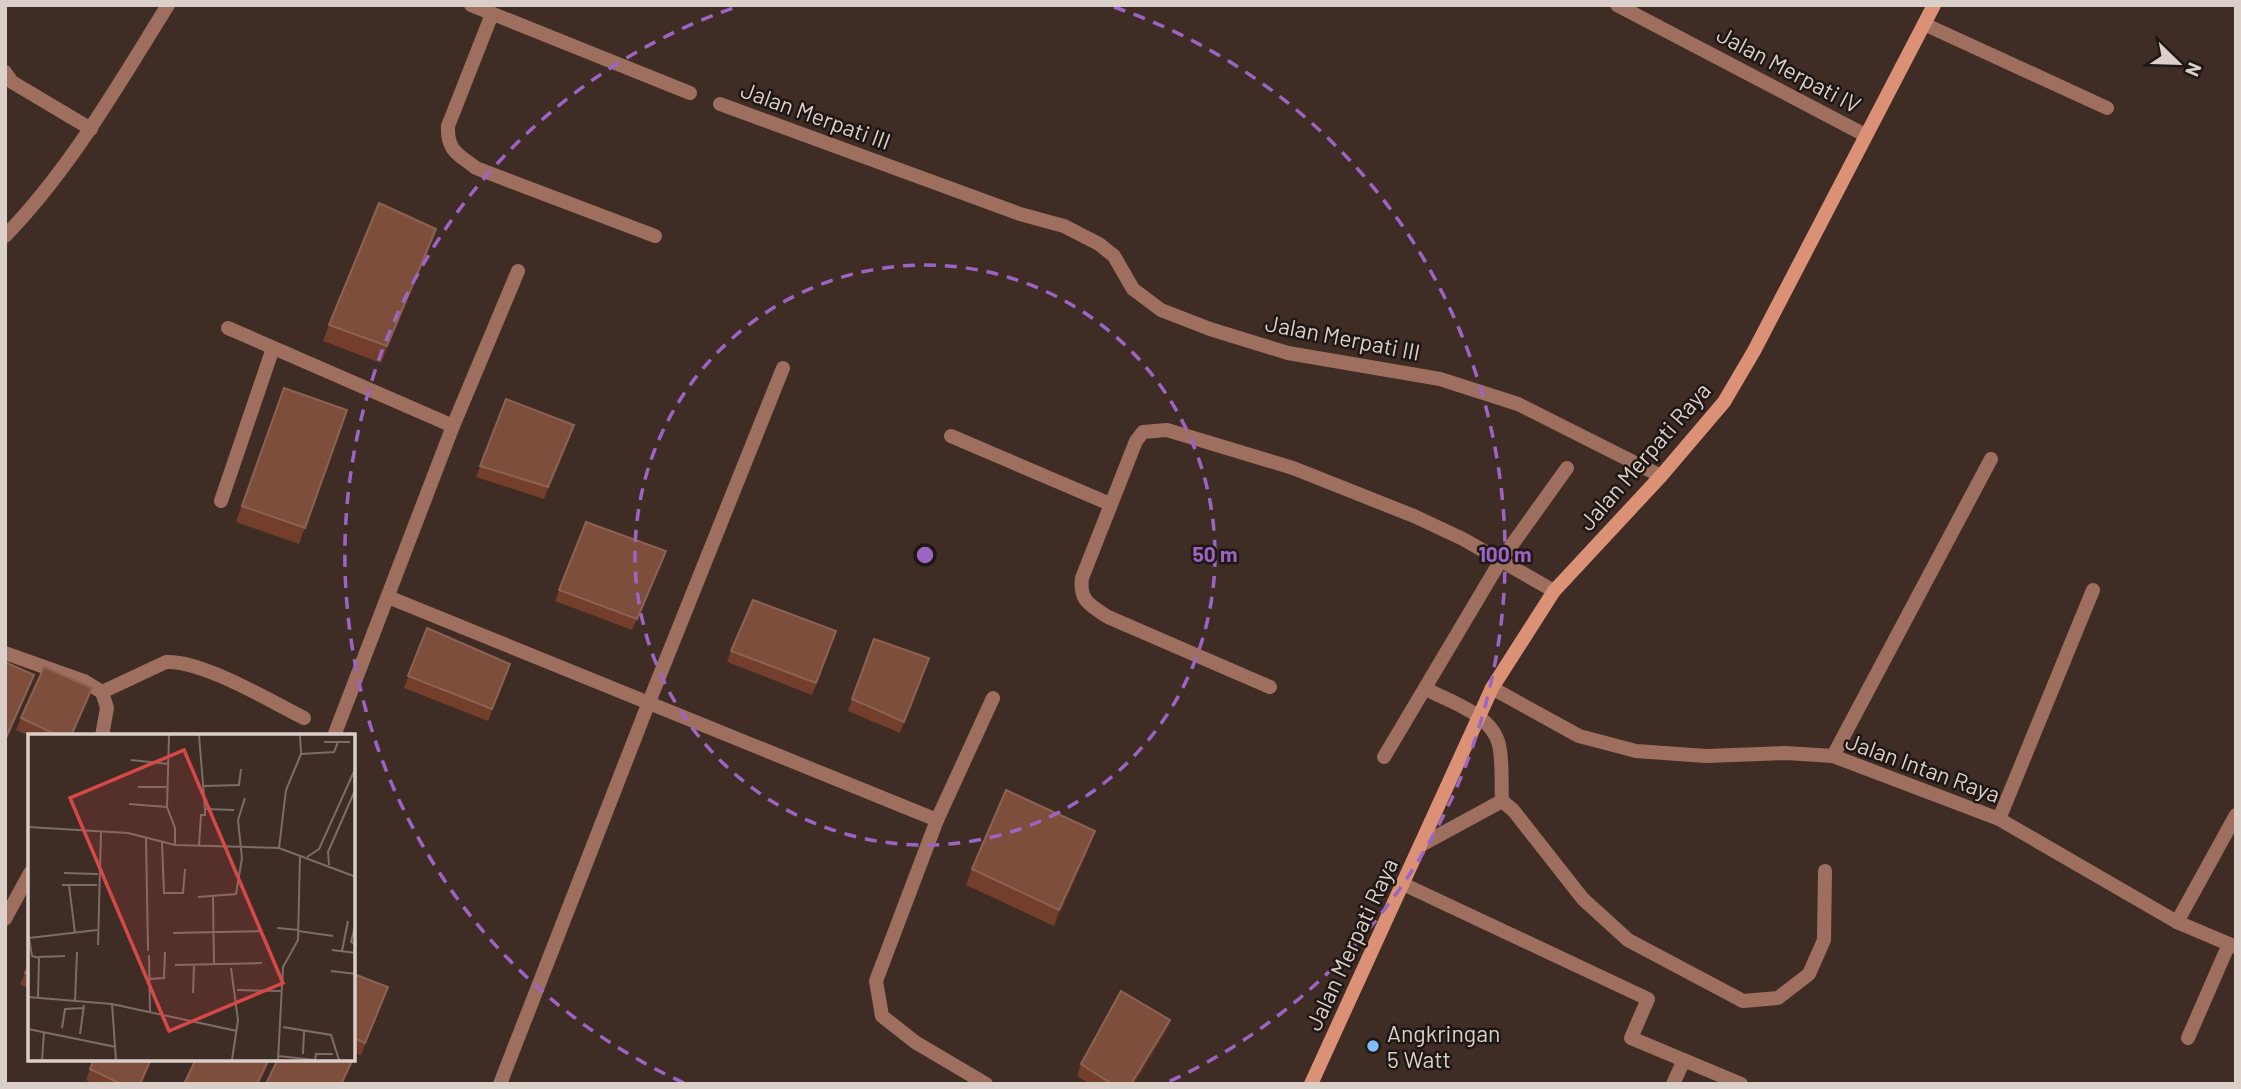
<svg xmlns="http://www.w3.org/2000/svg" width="2241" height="1089" viewBox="0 0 2241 1089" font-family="Barlow,sans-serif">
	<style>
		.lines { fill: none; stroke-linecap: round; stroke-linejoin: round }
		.lane { stroke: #9e6f5e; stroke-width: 14 }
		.street { stroke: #9e6f5e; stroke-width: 14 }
		.secondary { stroke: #db9176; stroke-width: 14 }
		.wall { fill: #733f2c }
		.shaded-wall { fill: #593122 }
		.building { fill: #7e4e3d; stroke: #8d6253; stroke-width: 2 }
		.ring { fill: none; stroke: #9d65c3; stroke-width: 3.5; stroke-dasharray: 12 9 }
		.poi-dot { fill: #82bcfa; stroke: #1f1714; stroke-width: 2.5 }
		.labels { text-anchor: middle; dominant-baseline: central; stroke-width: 5; stroke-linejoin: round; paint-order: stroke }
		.street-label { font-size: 23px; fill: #dbcfca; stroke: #1f1714 }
		.poi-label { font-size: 23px; fill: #dbcfca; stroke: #1f1714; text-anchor: start }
		.inset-road { fill: none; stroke: #7d6d67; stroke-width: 2 }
		.view { fill: #d74948; fill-opacity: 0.15; stroke: #d74948; stroke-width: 3.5 }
		.inset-edge { fill: none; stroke: #dbcfca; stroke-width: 3.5 }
		.centre { fill: #9d65c3; stroke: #1f1714; stroke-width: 3.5 }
		.ring-label { font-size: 21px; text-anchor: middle; font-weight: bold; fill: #9d65c3; stroke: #1f1714; stroke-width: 5; stroke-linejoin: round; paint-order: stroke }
	</style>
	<rect width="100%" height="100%" fill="#3f2c25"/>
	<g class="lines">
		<g class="lane">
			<polyline points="1924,24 2107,108"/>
			<polyline points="5,72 12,82 91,129"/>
			<path d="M1426,689c24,13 66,25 73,56 4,17 2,38 3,56"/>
			<polyline points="1384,757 1501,560 1567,468"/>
			<polyline points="1421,845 1502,801 1513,810 1583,899 1628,940 1743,1001 1778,998 1809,974 1824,940 1825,871"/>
		</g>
		<g class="street">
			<polyline points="471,5 690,93"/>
			<polyline points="1617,5 1865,135"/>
			<path d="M492,14l-44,112c-1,25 10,28 28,42l179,68"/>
			<polyline points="720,104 1020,214 1064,226 1099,244 1114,256 1133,289 1161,310 1210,329 1288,353 1440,379 1518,404 1661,476"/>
			<path d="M5,236c66,-68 113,-151 163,-231"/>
			<polyline points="228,328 453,426"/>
			<polyline points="951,436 1110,504"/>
			<polyline points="221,501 273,348"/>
			<polyline points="388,597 937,820"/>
			<polyline points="5,653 84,681 102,692"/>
			<path d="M1270,687l-162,-70c-18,-12 -29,-16 -26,-39l54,-137 7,-9 24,-2 126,38 121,48 49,23 91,52"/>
			<polyline points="1492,688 1579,736 1636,751 1706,756 1786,753 1833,756 1999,819 2177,922 2236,947"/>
			<path d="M102,692l64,-30c36,-2 104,39 138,56"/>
			<polyline points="102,736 107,708 102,692"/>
			<polyline points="334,736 453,426 518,271"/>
			<polyline points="1833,756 1991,459"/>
			<polyline points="1999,819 2093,590"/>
			<polyline points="1403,884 1648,999 1631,1038 1741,1084"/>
			<polyline points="5,919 30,873"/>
			<polyline points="2177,922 2236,815"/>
			<polyline points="2188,1038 2229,944"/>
			<polyline points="500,1084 649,702 783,368"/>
			<polyline points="986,1084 915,1042 882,1016 876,981 937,820 993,698"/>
			<polyline points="1673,1084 1684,1060"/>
		</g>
		<polyline class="secondary" points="1311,1084 1492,688 1554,591 1661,476 1724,402 1754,351 1934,5"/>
	</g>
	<g class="wall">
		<polygon points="436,229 381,363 323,341 329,325"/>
		<polygon points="284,388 347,410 299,544 236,522"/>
		<polygon points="506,399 570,437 544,499 476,477"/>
		<polygon points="586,522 662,562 632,630 555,601"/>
		<polygon points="427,628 506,675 488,721 404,688"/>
		<polygon points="836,631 812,695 727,662 731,651"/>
		<polygon points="874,639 929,658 900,733 848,711"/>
		<polygon points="92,688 72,736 30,736 16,730 21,718"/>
		<polygon points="1089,848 1054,926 966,885 972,869"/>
		<polygon points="30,964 30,990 20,984"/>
		<polygon points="354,974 388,987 361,1055 354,1052"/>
		<polygon points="1170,1020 1166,1031 1134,1084 1090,1084 1077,1076 1081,1064"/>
		<polygon points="94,1059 152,1059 141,1084 93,1084 86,1080"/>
	</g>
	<g class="shaded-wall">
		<polygon points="436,229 430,245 381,363 387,346"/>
		<polygon points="34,675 30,687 5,742 5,740"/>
		<polygon points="92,688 88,700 72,736 71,736"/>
		<polygon points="1095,831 1089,848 1054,926 1059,910"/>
		<polygon points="1170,1020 1166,1031 1134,1084 1131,1084"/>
		<polygon points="151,1059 152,1059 141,1084 140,1084"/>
		<polygon points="269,1059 271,1059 259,1084 257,1084"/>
		<polygon points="353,1059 343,1084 341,1084"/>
	</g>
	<g class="building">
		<polygon points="379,203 436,229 387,346 329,325"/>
		<polygon points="284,388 347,410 305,528 242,506"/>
		<polygon points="506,399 574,425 548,487 480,466"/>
		<polygon points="586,522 666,551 637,619 559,590"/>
		<polygon points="753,600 836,631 816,683 731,651"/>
		<polygon points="427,628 510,664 492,709 408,676"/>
		<polygon points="874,639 929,658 904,722 852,699"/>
		<polygon points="5,662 34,675 5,740"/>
		<polygon points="44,667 92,688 71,736 59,736 21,718"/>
		<polygon points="1006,790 1095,831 1059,910 972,869"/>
		<polygon points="30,964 30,976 25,973"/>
		<polygon points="354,974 388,987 365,1043 354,1038"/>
		<polygon points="1121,991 1170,1020 1131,1084 1112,1084 1081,1064"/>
		<polygon points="94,1059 151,1059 140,1084 121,1084 90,1069"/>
		<polygon points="196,1059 269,1059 257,1084 184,1084"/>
		<polygon points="278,1059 353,1059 341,1084 266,1084"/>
	</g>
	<g class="ring">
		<circle cx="925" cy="555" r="290"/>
		<path d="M684 1083A580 580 0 0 1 736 7M1114 7A580 580 0 0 1 1166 1083"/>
	</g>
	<circle class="poi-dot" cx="1373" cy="1046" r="7"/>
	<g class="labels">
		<g class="street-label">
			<text transform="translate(1789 69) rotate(28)">Jalan Merpati IV</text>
			<text transform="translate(816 115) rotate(20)">Jalan Merpati III</text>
			<text transform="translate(1343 337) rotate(11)">Jalan Merpati III</text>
			<text transform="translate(1644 456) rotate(-49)">Jalan Merpati Raya</text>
			<text transform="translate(1923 767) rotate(20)">Jalan Intan Raya</text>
			<text transform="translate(1351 944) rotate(-65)">Jalan Merpati Raya</text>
		</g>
		<g class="poi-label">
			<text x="1387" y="1033">Angkringan<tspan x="1387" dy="26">5 Watt</tspan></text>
		</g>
	</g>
	<g transform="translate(28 734)">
		<rect width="327" height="327" fill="#3f2c25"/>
		<path class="inset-road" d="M141,1l-2,72 8,21v17M171,1l6,74M296,8h26M273,20l33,-2 4,-10M103,26l38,4M176,52l35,-1 2,-16M110,53h28M101,70l38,3M177,75l29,1M0,93l100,6 47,12 104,3 77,29M118,103l2,114M134,109l2,50h19l2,-24M171,112l2,-31h4v-6M251,114l7,-58 15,-36 -1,-19M279,123l12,-8 37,-82M301,131l-1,-13 28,-64M36,139l34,1M34,151h35M41,151l6,48M170,163l38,-3 6,-36 -4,-38 7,-22M185,163l1,67M328,189l-5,19 5,2M249,194l22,2M270,197l35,5M0,198l4,24 7,2 -1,40M145,199l89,-2M1,204l68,-8M70,211l3,-114M304,216l24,3M314,217l6,-30M121,221l1,56M10,223l27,-1M147,231l87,-2M203,234l7,52 -6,40M303,237l25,3M121,245l15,-1 1,-26M209,256l45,1M165,259l1,-28M0,263l84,7 125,27M47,268l2,-50M84,270l4,56M255,293l48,8 8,25M34,294l3,-19 19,-1M0,295l88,18M52,300l4,-29M275,320l1,-23M250,322l37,4 1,-6h17M14,326l2,-28M250,326l5,-93 15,-27 2,-85"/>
		<path class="view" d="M156,16l99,233 -114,48 -99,-233z"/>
		<rect width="327" height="327" class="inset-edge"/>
	</g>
	<circle cx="925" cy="555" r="10" class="centre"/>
	<g class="ring-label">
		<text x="1215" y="562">50 m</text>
		<text x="1505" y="562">100 m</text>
	</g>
	<rect width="2241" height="1089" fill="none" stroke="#dbcfca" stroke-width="14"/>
	<g transform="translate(2178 63) rotate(113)" stroke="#1f1714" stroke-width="5" paint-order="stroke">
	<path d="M0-5L12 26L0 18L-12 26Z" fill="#dbcfca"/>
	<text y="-10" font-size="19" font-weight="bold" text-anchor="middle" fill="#dbcfca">N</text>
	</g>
</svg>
